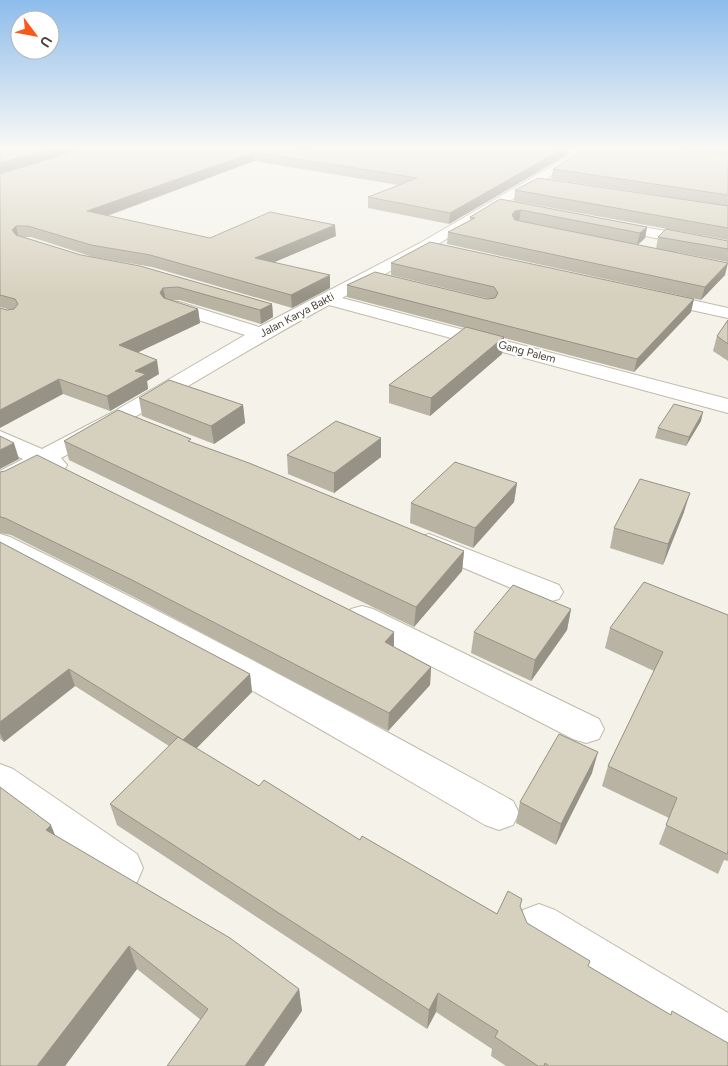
<svg xmlns="http://www.w3.org/2000/svg" width="728" height="1066" viewBox="0 0 728 1066" font-family="Figtree,sans-serif">
	<style>
		.lines { fill: none; stroke-linecap: round; stroke-linejoin: round }
		.minor-casing { stroke: #c0bbab; stroke-width: 2 }
		.minor { fill: #fff; fill-rule: evenodd }
		.wall { fill: #b8b3a3 }
		.shaded-wall { fill: #969285 }
		.building { fill: #d6d0be; stroke: #969285 }
		.labels { text-anchor: middle; dominant-baseline: central; stroke-width: 4.5; stroke-linejoin: round; paint-order: stroke }
		.far-street-label { font-size: 11px; fill: #484337; stroke: #fff }
	</style>
	<rect width="100%" height="100%" fill="#f4f2e9"/>
	<g class="lines">
		<g class="minor-casing">
			<g id="minor">
				<path d="M585,147h13l-168,102 -88,49 386,101v14l-399,-108c-91,49 -177,105 -268,153l6,7 -3,5 -9,2 -13,-4 -33,18 -9,3v-18l23,-12 -23,-12v-16l42,18 71,-37 132,-77 -78,-25 -3,-4 3,-4h12l80,25 161,-84z"/>
				<polygon points="609,221 728,242 728,252 604,228 602,225"/>
				<polygon points="656,292 728,308 728,318 650,301 647,297 650,293"/>
				<path d="M0,534l10,3c170,83 337,172 503,264l6,12 -6,12 -14,5 -14,-5c-160,-94 -320,-186 -485,-271z"/>
				<polygon points="429,534 559,585 563,592 559,599 548,602 537,599 419,549 415,543 419,537"/>
				<polygon points="362,606 373,609 599,719 604,729 599,739 586,743 573,739 351,625 346,617 351,609"/>
				<polygon points="0,764 13,769 137,854 143,868 137,882 122,888 107,882 0,802"/>
				<polygon points="539,904 555,910 728,1013 728,1066 711,1058 523,942 517,926 523,910"/>
			</g>
		</g>
		<use href="#minor" class="minor"/>
	</g>
	<g class="wall">
		<polygon points="0,147 303,150 300,148 288,147 569,147 567,155 449,224 368,208 368,197 398,185 254,161 108,216 210,238 336,236 274,262 330,288 292,308 152,267 93,257 31,237 24,237 81,255 272,304 273,317 261,324 180,300 171,301 198,309 200,323 137,352 159,374 147,381 148,389 110,411 63,394 7,310 11,310 0,307 0,174 20,168 0,173"/>
		<polygon points="667,147 728,147 728,240 514,201 515,190 664,196 551,179 553,169 710,153"/>
		<polygon points="500,199 647,227 645,238 638,245 656,249 658,237 728,241 728,262 676,252 725,275 701,300 447,244 448,232 470,220 470,217"/>
		<polygon points="391,263 691,312 634,372 504,338 502,354 430,416 389,403 389,385 465,328 347,297 347,285 487,299 490,299 391,275"/>
		<polygon points="728,320 728,361 713,351 717,336"/>
		<polygon points="139,398 243,405 245,423 214,444 142,416"/>
		<polygon points="701,421 686,446 655,438 658,428"/>
		<polygon points="64,441 191,442 464,551 462,571 414,627 69,460"/>
		<polygon points="287,455 381,457 334,493 288,474"/>
		<polygon points="0,472 394,632 394,647 431,667 430,685 388,731 138,599 11,535 0,533"/>
		<polygon points="517,483 514,502 473,548 410,523 411,503"/>
		<polygon points="684,512 663,565 610,548 614,528"/>
		<polygon points="0,542 250,674 252,692 196,748 259,786 497,914 520,907 527,923 588,966 671,1015 672,1011 728,1066 506,1066 491,1056 492,1049 436,1012 427,1029 117,825 110,804 169,746 75,686 4,742 0,739"/>
		<polygon points="571,609 567,630 531,681 471,653 474,632"/>
		<polygon points="728,615 728,861 724,860 718,874 659,844 669,818 602,786 608,766 654,671 605,648 610,628"/>
		<polygon points="592,773 556,845 516,823 520,802"/>
		<polygon points="55,835 299,989 302,1011 201,1020 137,969 65,1066 0,1066"/>
	</g>
	<g class="shaded-wall">
		<polygon points="58,147 94,147 0,173 0,163"/>
		<polygon points="566,147 569,147 567,155 449,224 450,213"/>
		<polygon points="254,152 254,161 89,222 87,211"/>
		<polygon points="521,210 519,221 510,226 512,215 515,211"/>
		<polygon points="335,225 336,236 256,270 255,258"/>
		<polygon points="16,226 19,238 12,230"/>
		<polygon points="647,227 645,238 637,245 640,233"/>
		<polygon points="728,263 725,275 701,300 705,287"/>
		<polygon points="330,275 330,288 292,308 291,295"/>
		<polygon points="163,288 166,301 160,293"/>
		<polygon points="694,299 691,312 634,372 637,359"/>
		<polygon points="272,304 273,317 261,324 260,310"/>
		<polygon points="198,309 200,323 122,360 119,345"/>
		<polygon points="504,337 502,354 430,416 431,398"/>
		<polygon points="157,360 159,374 147,381 148,389 110,411 107,396 135,371"/>
		<polygon points="59,379 63,394 0,428 0,410"/>
		<polygon points="243,405 245,423 214,444 211,426"/>
		<polygon points="703,412 701,421 686,446 689,437"/>
		<polygon points="381,438 381,457 334,493 334,473"/>
		<polygon points="14,443 19,459 0,469 0,450"/>
		<polygon points="517,483 514,502 473,548 475,528"/>
		<polygon points="690,493 684,512 663,565 668,544"/>
		<polygon points="464,551 462,571 414,627 416,607"/>
		<polygon points="571,609 567,630 531,681 535,660"/>
		<polygon points="394,632 394,650 385,642"/>
		<polygon points="431,667 430,685 388,731 389,713"/>
		<polygon points="69,669 75,686 4,742 0,733 0,722"/>
		<polygon points="250,674 252,692 187,758 183,740"/>
		<polygon points="598,752 592,773 556,845 561,824"/>
		<polygon points="51,825 61,850 46,830"/>
		<polygon points="129,946 137,969 65,1066 37,1066"/>
		<polygon points="299,989 302,1011 264,1066 245,1066"/>
		<polygon points="438,993 436,1012 427,1029 429,1010"/>
	</g>
	<g class="building">
		<polygon points="0,147 58,147 0,163"/>
		<polygon points="88,147 284,147 304,150 311,147 566,147 450,213 368,197 417,178 254,152 87,211 210,238 270,212 335,225 255,258 330,275 291,295 150,255 91,245 28,226 16,226 12,230 16,235 81,255 140,266 272,304 260,310 178,287 163,288 160,293 164,298 198,309 119,345 157,360 135,371 146,374 107,396 59,379 0,410 0,308 7,310 14,309 18,304 15,299 0,295 0,174"/>
		<polygon points="588,147 663,147 728,155 728,195 553,169"/>
		<polygon points="538,178 728,206 728,228 515,190"/>
		<polygon points="500,199 647,227 640,233 521,210 515,211 512,215 515,220 728,263 705,287 448,232 475,218 470,217"/>
		<polygon points="666,229 728,241 728,249 658,237"/>
		<polygon points="430,242 694,299 637,359 347,285 375,272 487,299 495,298 498,293 494,287 391,263"/>
		<polygon points="728,320 728,344 717,336"/>
		<polygon points="466,327 504,337 431,398 389,385"/>
		<polygon points="169,380 243,405 211,426 139,398"/>
		<polygon points="674,404 703,412 689,437 658,428"/>
		<polygon points="118,410 191,439 188,441 249,463 464,551 416,607 64,441"/>
		<polygon points="336,421 381,438 334,473 287,455"/>
		<polygon points="0,436 14,443 0,450"/>
		<polygon points="37,455 394,632 385,642 431,667 389,713 134,581 5,518 0,517 0,472 5,471"/>
		<polygon points="455,462 517,483 475,528 411,503"/>
		<polygon points="640,479 690,493 668,544 614,528"/>
		<polygon points="0,542 250,674 183,740 69,669 0,722"/>
		<polygon points="644,582 728,615 728,851 727,854 666,825 677,798 608,766 663,652 610,628"/>
		<polygon points="513,585 571,609 535,660 474,632"/>
		<polygon points="559,734 598,752 561,824 520,802"/>
		<polygon points="178,737 259,786 264,780 360,840 362,836 497,914 508,891 522,899 520,906 527,923 590,961 588,966 671,1015 672,1011 728,1043 728,1066 549,1066 545,1063 544,1066 538,1066 495,1037 498,1031 438,993 429,1010 110,804"/>
		<polygon points="0,787 51,825 46,830 230,938 299,989 245,1066 167,1066 208,1009 129,946 37,1066 0,1066"/>
	</g>
	<linearGradient id="sky" x2="0" y2="1"><stop stop-color="#8dbcec"/><stop offset="0.5" stop-color="#faf9f5"/><stop offset="1" stop-color="#faf9f5" stop-opacity="0"/></linearGradient>
	<rect width="728" height="296" fill="url(#sky)"/>
	<g class="labels">
		<g class="far-street-label">
			<text transform="translate(297 315) rotate(-28)">Jalan Karya Bakti</text>
			<text transform="translate(527 352) rotate(15)">Gang Palem</text>
		</g>
	</g>
	<g transform="translate(35 35) rotate(122)"><circle r="24" fill="#ffffff" stroke="#b6b4af"/>
	<path d="M0-4L9 19L0 12L-9 19Z" fill="#fa581a"/>
	<text y="-8" font-size="14" font-weight="bold" text-anchor="middle" fill="#484337">U</text>
	</g>
</svg>
